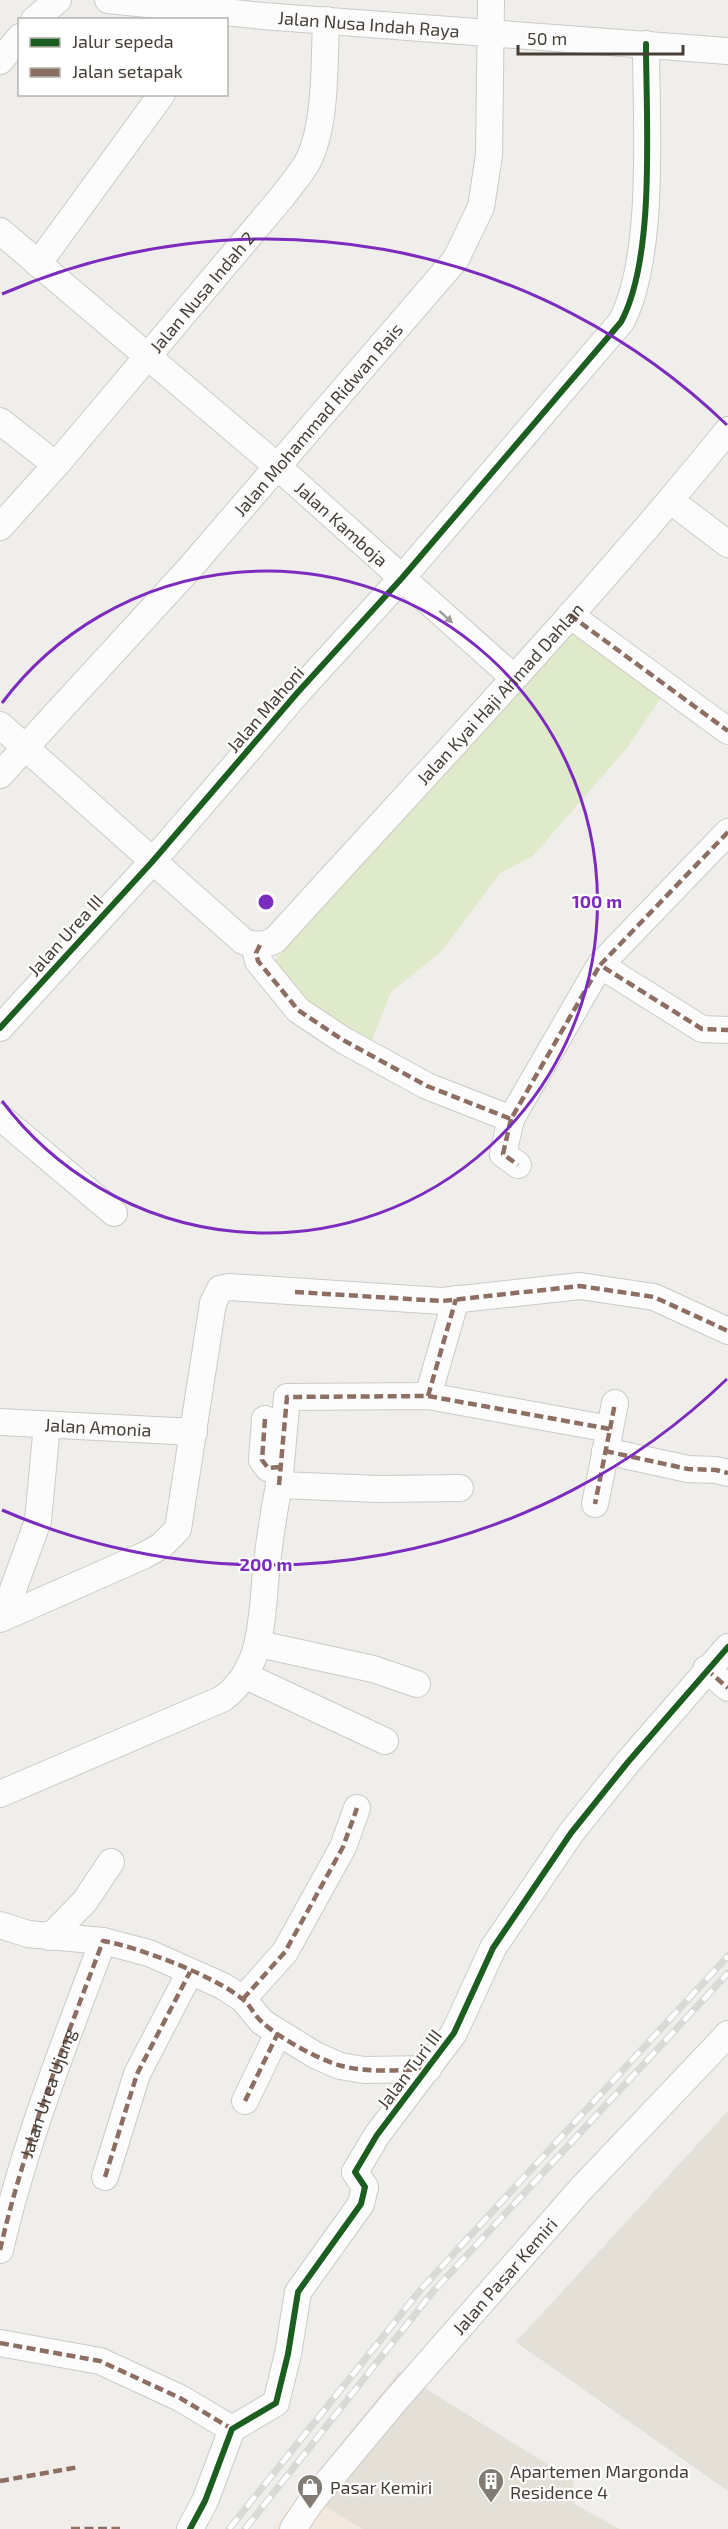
<svg xmlns="http://www.w3.org/2000/svg" width="728" height="2529" viewBox="0 0 728 2529" font-family="'Exo 2',sans-serif">
	<style>
		.residential { fill: #e4dfd7 }
		.commercial { fill: #f3e8dd }
		.green { fill: #dfeaca }
		.lines { fill: none; stroke-linecap: round; stroke-linejoin: round }
		.street-casing { stroke: #cccac6; stroke-width: 28 }
		.street { stroke: #fdfcfc; stroke-width: 26 }
		.rail-casing { stroke: #d9d9d8; stroke-width: 7 }
		.rail { stroke: #fff; stroke-width: 4.5; stroke-dasharray: 14; stroke-linecap: butt }
		.quiet { stroke: #8d6e63; stroke-width: 4.5; stroke-dasharray: 9 4.5; stroke-linecap: butt }
		.cycleway-casing { stroke: #fff; stroke-width: 10 }
		.cycleway { stroke: #1b5e20; stroke-width: 6 }
		.oneway { fill: #a29e99 }
		.ring { fill: none; stroke: #7b2cbf; stroke-width: 3 }
		.labels { text-anchor: middle; dominant-baseline: central; stroke-width: 4.5; stroke-linejoin: round; paint-order: stroke }
		.street-label { font-size: 18px; fill: #463f36; stroke: #fff }
		.poi-label { font-size: 18px; fill: #463f36; stroke: #fff; text-anchor: start }
		.centre { fill: #7b2cbf; stroke: #fff; stroke-width: 3 }
		.ring-label { font-size: 18px; text-anchor: middle; font-weight: bold; fill: #7b2cbf; stroke: #fff; stroke-width: 4.5; stroke-linejoin: round; paint-order: stroke }
	</style>
	<rect width="100%" height="100%" fill="#f0eeea"/>
	<g class="residential">
		<polygon points="728,2111 728,2491 516,2342"/>
		<polygon points="399,2372 573,2480 574,2504 620,2529 362,2529 302,2492"/>
	</g>
	<polygon class="commercial" points="302,2492 362,2529 272,2529"/>
	<polygon class="green" points="579,621 666,690 627,748 533,856 500,873 441,952 391,992 367,1052 313,1020 271,964"/>
	<g class="lines">
		<g class="street-casing">
			<g id="street">
				<path id="s1" d="M108,0l155,16 465,35"/>
				<polyline points="34,20 58,0"/>
				<polyline points="0,61 20,37"/>
				<path id="s2" d="M0,231l278,236 235,210"/>
				<polyline points="38,264 162,94"/>
				<polyline points="0,421 56,465"/>
				<polyline points="671,501 728,544"/>
				<path id="s3" d="M0,527l56,-62 226,-268c8,-11 18,-22 25,-34 20,-37 17,-101 19,-143"/>
				<polyline points="570,615 728,731"/>
				<path id="s4" d="M0,725l243,216c11,5 22,5 32,-1 152,-168 310,-333 453,-510"/>
				<path id="s5" d="M0,775l189,-206 267,-310 25,-52 8,-52 2,-155"/>
				<polyline points="728,832 600,965 702,1029 728,1030"/>
				<polyline points="260,945 256,953 258,961 298,1010 343,1040 427,1086 511,1119 600,965"/>
				<path d="M0,1028l152,-166 146,-170 104,-114 219,-256c35,-65 25,-203 25,-278"/>
				<polyline points="0,1117 114,1213"/>
				<polyline points="511,1119 503,1154 518,1165"/>
				<polyline points="428,1396 456,1299"/>
				<polyline points="265,1419 262,1460 268,1468 280,1467"/>
				<path id="s6" d="M0,1422l194,10"/>
				<polyline points="610,1429 615,1403"/>
				<polyline points="605,1451 688,1469 716,1470 728,1473"/>
				<polyline points="279,1485 287,1397 428,1396 610,1429 595,1504"/>
				<polyline points="3,1617 38,1521 47,1425"/>
				<polyline points="0,1619 145,1555 161,1546 178,1529 213,1303 220,1289 229,1287 442,1301 580,1286 654,1297 728,1331"/>
				<polyline points="259,1644 373,1669 417,1684"/>
				<polyline points="706,1669 728,1688"/>
				<polyline points="246,1676 385,1741"/>
				<path d="M0,1794l222,-95c44,-31 39,-87 45,-136 3,-26 7,-52 12,-78l100,4 81,-1"/>
				<polyline points="0,1925 28,1934 103,1941 149,1953 223,1986 243,1999 262,2022 315,2055 340,2066 364,2070 428,2069"/>
				<polyline points="50,1937 85,1901 111,1862"/>
				<polyline points="243,1999 285,1952 343,1847 357,1808"/>
				<polyline points="245,2101 278,2033"/>
				<polyline points="105,2177 137,2074 190,1972"/>
				<path id="s7" d="M0,2250c24,-105 65,-208 103,-309"/>
				<polyline points="0,2343 100,2361 180,2398 232,2429"/>
				<polyline points="190,2529 205,2501 232,2429 276,2403 288,2354 298,2292 361,2204 365,2187 355,2172 377,2135 454,2033 493,1948 571,1833 628,1762 728,1647"/>
				<path id="s8" d="M293,2529l18,-27 84,-101 185,-211 148,-156"/>
			</g>
		</g>
		<use href="#street" class="street"/>
		<g class="rail-casing">
			<g id="rail">
				<polyline points="229,2529 422,2288 728,1956"/>
				<polyline points="245,2529 431,2294 728,1973"/>
			</g>
		</g>
		<use href="#rail" class="rail"/>
		<g class="quiet">
			<polyline points="570,615 728,731"/>
			<polyline points="728,832 600,965 702,1029 728,1030"/>
			<polyline points="260,945 256,953 258,961 298,1010 343,1040 427,1086 511,1119 600,965"/>
			<polyline points="511,1119 503,1154 518,1165"/>
			<polyline points="295,1292 442,1301 580,1286 654,1297 728,1331"/>
			<polyline points="428,1396 456,1299"/>
			<polyline points="265,1419 262,1460 268,1468 280,1467"/>
			<polyline points="610,1429 615,1403"/>
			<polyline points="605,1451 688,1469 716,1470 728,1473"/>
			<polyline points="279,1485 287,1397 428,1396 610,1429 595,1504"/>
			<polyline points="706,1669 728,1688"/>
			<polyline points="243,1999 285,1952 343,1847 357,1808"/>
			<polyline points="245,2101 278,2033"/>
			<polyline points="105,2177 137,2074 190,1972"/>
			<path d="M0,2250c24,-105 65,-208 103,-309 36,6 111,35 138,57 9,6 13,17 21,24 17,16 57,38 80,44 27,7 57,4 86,3"/>
			<polyline points="0,2343 100,2361 180,2398 232,2429"/>
			<polyline points="0,2481 79,2467"/>
			<polyline points="71,2529 120,2529"/>
		</g>
		<g class="cycleway-casing">
			<g id="cycleway">
				<path d="M0,1028l152,-166 146,-170 104,-114 219,-256c35,-65 25,-203 25,-278"/>
				<polyline points="190,2529 205,2501 232,2429 276,2403 288,2354 298,2292 361,2204 365,2187 355,2172 377,2135 454,2033 493,1948 571,1833 628,1762 728,1647"/>
			</g>
		</g>
		<use href="#cycleway" class="cycleway"/>
	</g>
	<defs><path id="oneway-solid" d="M-6-.8H1V-3.2L6.5 0L1 3.2V.8H-6Z" transform="scale(1.5)"/></defs>
	<use class="oneway" href="#oneway-solid" transform="translate(446 617) rotate(42)"/>
	<g class="ring">
		<path d="M2 703A331 331 0 1 1 2 1101"/>
		<path d="M727 1379A663 663 0 0 1 2 1510M2 294A663 663 0 0 1 727 425"/>
	</g>
	<defs>
		<g id="building-pin" transform="scale(1.35)"><path d="M0 17L-7.5 6A9.5 9.5 0 1 1 7.5 6Z" fill="#827c75" stroke="#fff"/><path d="M-4-6H4V6H1V3H-1V6H-4ZM-2.5-4.3h1.7v1.8h-1.7ZM.8-4.3h1.7v1.8H.8ZM-2.5-1h1.7V.8h-1.7ZM.8-1h1.7V.8H.8Z" fill="#fff"/></g>
		<g id="shop-pin" transform="scale(1.35)"><path d="M0 17L-7.5 6A9.5 9.5 0 1 1 7.5 6Z" fill="#827c75" stroke="#fff"/><path d="M-5-2.5h2.3a2.7 3.5 0 0 1 5.4 0H5L5.5 6h-11ZM-1.5-2.5h3a1.5 2.3 0 0 0-3 0Z" fill="#fff"/></g>
	</defs>
	<g fill-rule="evenodd">
		<use href="#building-pin" x="491" y="2481"/>
		<use href="#shop-pin" x="310" y="2487"/>
	</g>
	<g class="labels">
		<g class="street-label">
			<text stroke="none"><textPath href="#s1" startOffset="262">Jalan Nusa Indah Raya</textPath></text>
			<text stroke="none"><textPath href="#s3" startOffset="310">Jalan Nusa Indah 2</textPath></text>
			<text stroke="none"><textPath href="#s5" startOffset="477">Jalan Mohammad Ridwan Rais</textPath></text>
			<text stroke="none"><textPath href="#s2" startOffset="450">Jalan Kamboja</textPath></text>
			<text stroke="none"><textPath href="#s4" startOffset="692">Jalan Kyai Haji Ahmad Dahlan</textPath></text>
			<text transform="translate(265 709) rotate(-49)">Jalan Mahoni</text>
			<text transform="translate(65 935) rotate(-48)">Jalan Urea III</text>
			<text stroke="none"><textPath href="#s6" startOffset="98">Jalan Amonia</textPath></text>
			<text transform="translate(409 2069) rotate(-53)">Jalan Turi III</text>
			<text stroke="none"><textPath href="#s7" startOffset="164">Jalan Urea Ujung</textPath></text>
			<text stroke="none"><textPath href="#s8" startOffset="330">Jalan Pasar Kemiri</textPath></text>
		</g>
		<g class="poi-label">
			<text x="510" y="2471">Apartemen Margonda<tspan x="510" dy="21">Residence 4</tspan></text>
			<text x="330" y="2487">Pasar Kemiri</text>
		</g>
	</g>
	<circle cx="266" cy="902" r="9" class="centre"/>
	<g class="ring-label">
		<text x="597" y="908">100 m</text>
		<text x="266" y="1571">200 m</text>
	</g>
	<rect x="18" y="18" width="210" height="78" fill="#ffffff" stroke="#b5b2af" stroke-width="1.5"/>
	<rect x="30" y="38" width="30" height="9" fill="#1b5e20" stroke="#b5b2af" stroke-width="1.5"/>
	<text x="72" y="48" font-size="18" fill="#463f36">Jalur sepeda</text>
	<rect x="30" y="68" width="30" height="9" fill="#8d6e63" stroke="#b5b2af" stroke-width="1.5"/>
	<text x="72" y="78" font-size="18" fill="#463f36">Jalan setapak</text>
	<path d="M518 45v9h165v-9" fill="none" stroke="#463f36" stroke-width="3"/>
	<text x="527" y="45" font-size="18" fill="#463f36" stroke="#ffffff" stroke-width="4.5" paint-order="stroke">50 m</text>
</svg>
